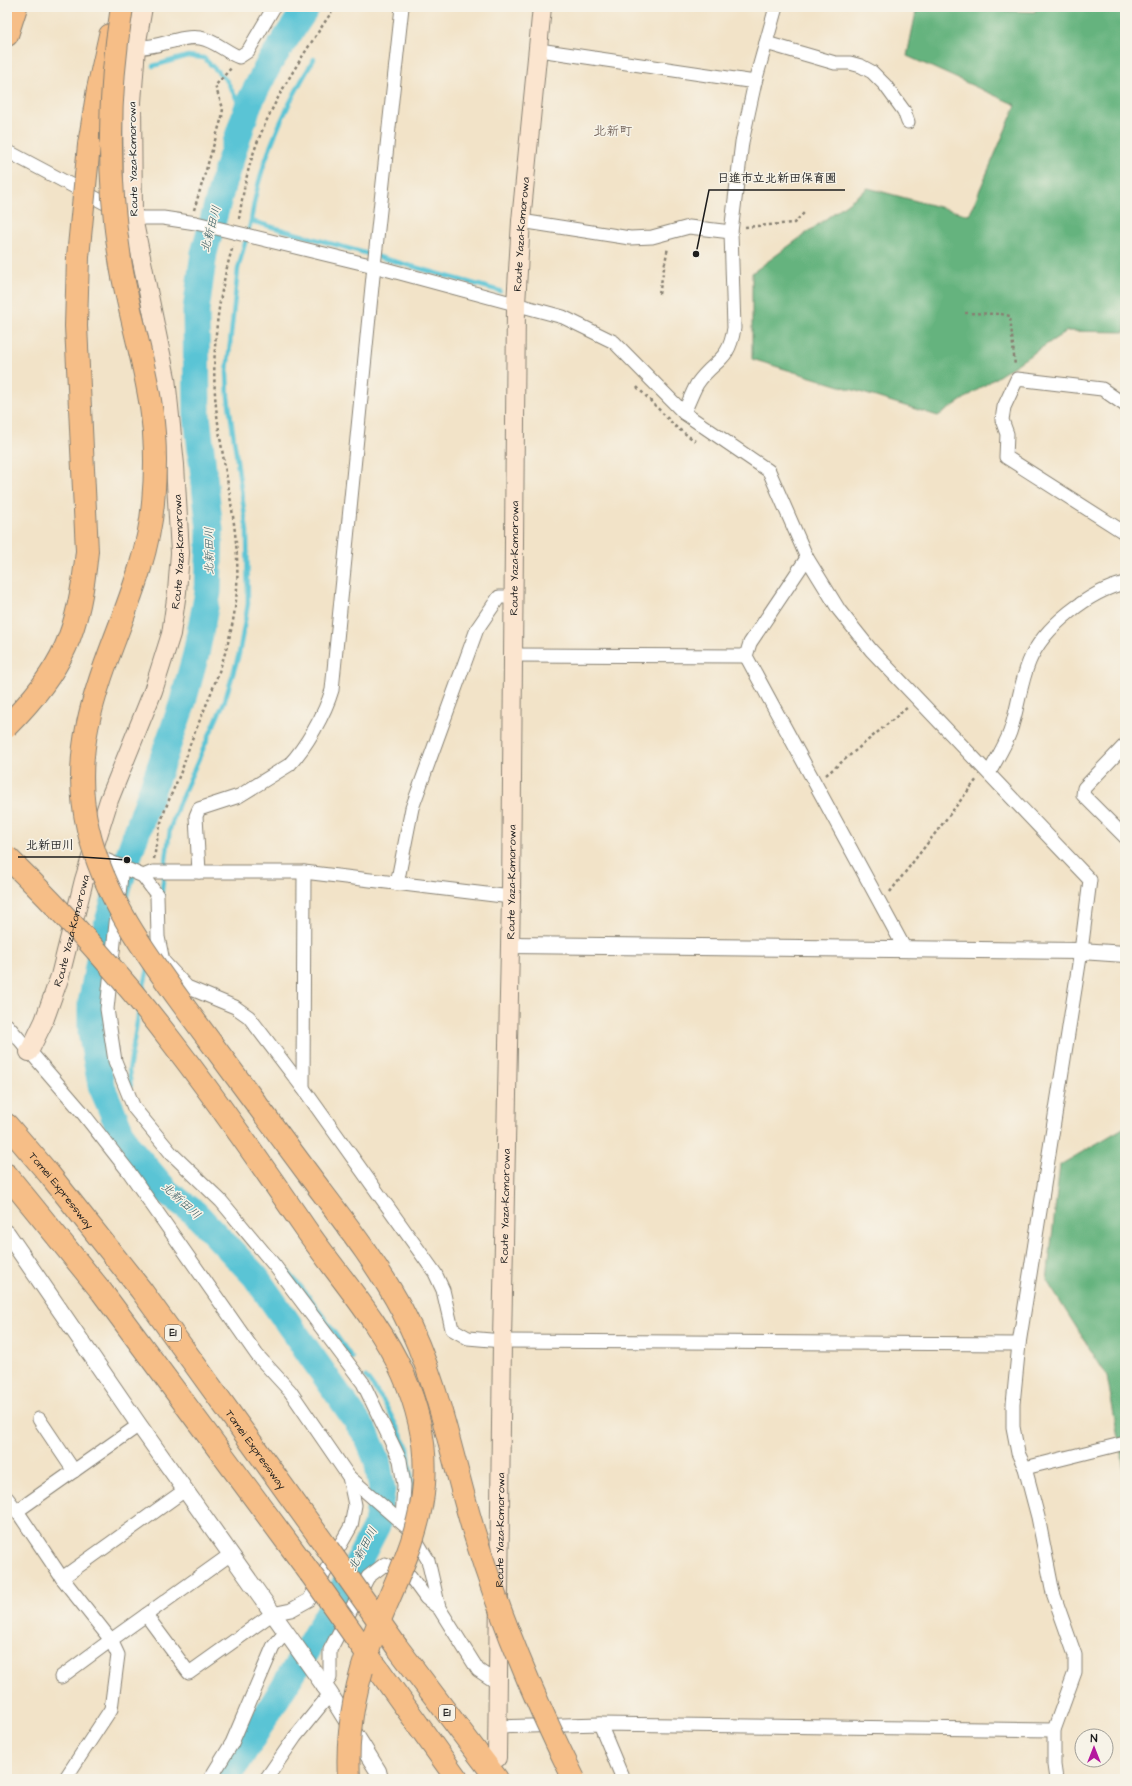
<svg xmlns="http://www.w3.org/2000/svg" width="1132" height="1786" viewBox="0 0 1132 1786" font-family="'Architects Daughter','Klee One',sans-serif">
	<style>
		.forest { fill: #65b37e; stroke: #40684d }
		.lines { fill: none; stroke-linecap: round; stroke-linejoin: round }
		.stream { stroke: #5ac4d5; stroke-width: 4.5 }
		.river { stroke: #5ac4d5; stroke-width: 27 }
		.minor-casing { stroke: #878072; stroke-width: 15 }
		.tertiary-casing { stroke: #878072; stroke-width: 18 }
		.secondary-casing { stroke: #878072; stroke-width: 20 }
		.motorway-casing { stroke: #878072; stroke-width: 24 }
		.path { stroke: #878072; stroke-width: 2.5; stroke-dasharray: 3 3; stroke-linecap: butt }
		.minor { stroke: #fff; stroke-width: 13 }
		.tertiary { stroke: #fff; stroke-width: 16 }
		.secondary { stroke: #fbe5cf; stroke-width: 18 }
		.motorway { stroke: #f6be87; stroke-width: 22 }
		.motorway-bridge-casing { stroke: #878072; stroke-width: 24; stroke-linecap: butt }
		.motorway-bridge { stroke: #f6be87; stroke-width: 22 }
		.labels { text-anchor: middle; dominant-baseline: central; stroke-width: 3; stroke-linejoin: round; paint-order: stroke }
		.shield { fill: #f7f3e8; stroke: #5e5c59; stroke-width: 1 }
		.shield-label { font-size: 10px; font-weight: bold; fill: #1c1c1c }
		.street-label { font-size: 11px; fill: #1c1c1c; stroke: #f7f3e8 }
		.water-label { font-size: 12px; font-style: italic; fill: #32575d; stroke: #f7f3e8 }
		.quarter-label { font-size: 13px; fill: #604f46; stroke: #f7f3e8 }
		.leader { fill: none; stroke: #1c1c1c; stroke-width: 1.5 }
		.callout-dot { fill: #1c1c1c; stroke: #f7f3e8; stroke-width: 1.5 }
		.callout-label { font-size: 12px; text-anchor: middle; font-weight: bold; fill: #1c1c1c; stroke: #f7f3e8; stroke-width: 3; stroke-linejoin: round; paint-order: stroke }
	</style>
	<rect width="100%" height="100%" fill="#f7f3e8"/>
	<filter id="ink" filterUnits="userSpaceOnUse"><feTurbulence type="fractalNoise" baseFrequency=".025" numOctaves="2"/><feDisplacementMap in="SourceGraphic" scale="8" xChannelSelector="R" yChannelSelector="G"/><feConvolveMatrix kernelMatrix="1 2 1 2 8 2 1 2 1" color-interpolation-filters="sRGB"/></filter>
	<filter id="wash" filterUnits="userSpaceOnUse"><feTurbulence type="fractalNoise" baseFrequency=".012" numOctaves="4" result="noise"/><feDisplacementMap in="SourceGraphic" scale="16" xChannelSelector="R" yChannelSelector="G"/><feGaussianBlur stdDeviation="0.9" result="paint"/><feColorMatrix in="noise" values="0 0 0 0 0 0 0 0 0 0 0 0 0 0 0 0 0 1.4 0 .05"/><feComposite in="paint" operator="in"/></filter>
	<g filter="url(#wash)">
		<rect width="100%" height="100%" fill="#f2e3c8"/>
		<g class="forest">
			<polygon points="917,7 1035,12 1036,7 1125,7 1125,332 1067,331 938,416 752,359 752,273 868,188 969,215 1016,105 907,56"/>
			<polygon points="1125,1127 1125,1476 1107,1376 1047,1281 1060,1165"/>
		</g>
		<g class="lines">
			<g class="stream">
				<polyline points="153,66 188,56 204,58 227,81 245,115"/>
				<path d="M251,221c7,-55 34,-114 63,-162"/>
				<polyline points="161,897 170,829 179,803 225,700 239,654 248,604 247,531 228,397 227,372 238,269 251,221 500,291"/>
				<polyline points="142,993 148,969"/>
				<polyline points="131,1086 129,1070 139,1010"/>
				<polyline points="280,1262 311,1299 352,1358"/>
				<polyline points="366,1377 384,1402 408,1448 413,1490"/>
			</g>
			<polyline class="river" points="227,1779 309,1646 359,1560 377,1525 382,1489 377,1460 366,1434 255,1276 195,1213 167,1192 126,1144 101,1085 91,1032 91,1004 104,934 127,860 182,705 196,654 208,592 210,530 197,415 196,310 204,253 225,176 249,103 270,62 307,7"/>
		</g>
	</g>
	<g filter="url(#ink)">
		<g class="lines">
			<g class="minor-casing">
				<g id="minor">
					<polyline points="766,43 835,63 850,63 861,66 872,72 885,85 904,111 908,122"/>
					<path d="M136,47c23,2 42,-12 64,-9 14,2 26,14 39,19l9,-6 26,-44"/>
					<polyline points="539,50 755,82"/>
					<polyline points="7,151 133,218 163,218 196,223 374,266 563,317 614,342 684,413 769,471 807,558 839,610 871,650 1090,880 1081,951 1019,1344 1013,1404 1013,1427 1018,1453 1025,1468 1038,1517 1053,1593 1075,1655 1075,1672 1054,1730 1054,1765 1056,1779"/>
					<polyline points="521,221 630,238 652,237 689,227 731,232"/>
					<polyline points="1125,405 1102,389 1017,379 1004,407 1002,420 1007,434 1006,457 1125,533"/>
					<path d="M684,413c4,-9 8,-20 13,-29 17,-25 32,-21 37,-56l-3,-96 11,-90 13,-60 21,-75"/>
					<polyline points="807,558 750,643 746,656 905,949"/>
					<polyline points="513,655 746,656"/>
					<polyline points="1125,745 1084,788 1083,795 1125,837"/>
					<path d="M989,773c7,-13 16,-27 21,-41 8,-23 10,-48 19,-70 14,-35 61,-71 96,-79"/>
					<polyline points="94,855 143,876 157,895 158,937 163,961 187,987 235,1007 249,1017 303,1088 435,1273 443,1290 452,1329 468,1338 502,1341 1019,1344"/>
					<polyline points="122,866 107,1009 115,1061 134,1108 171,1153 221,1201 275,1266 363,1383 400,1460 404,1485 402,1520"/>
					<path d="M199,872l-3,-56 3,-7 40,-13 50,-31c17,-18 36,-51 43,-75l42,-424 28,-259"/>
					<polyline points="143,876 153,872 304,872 511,897"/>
					<polyline points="397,884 412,808 477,629 499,597 514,597"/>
					<polyline points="7,1025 82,1112 129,1172 257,1355 290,1391 349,1477 355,1505 351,1526 309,1600 291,1610 272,1614 189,1673 146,1615"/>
					<polyline points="303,1088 304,872"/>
					<polyline points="39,1419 74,1471"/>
					<polyline points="1025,1468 1125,1443"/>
					<polyline points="349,1477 410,1530 428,1560 439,1608"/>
					<polyline points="7,1498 17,1511"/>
					<polyline points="62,1578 185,1490"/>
					<polyline points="61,1677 111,1640 62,1578 17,1511 139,1425"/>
					<polyline points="323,1687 330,1678 330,1650 368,1577 385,1564 410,1576 426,1598 439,1608 478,1670 499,1684"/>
					<polyline points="600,1724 623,1779"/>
					<polyline points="498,1727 600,1724 1054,1730"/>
					<polyline points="65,1779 111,1709 118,1655 111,1640 231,1554"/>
					<polyline points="210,1779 232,1743 273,1647 285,1633"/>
					<polyline points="266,1779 295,1737 330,1694"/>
				</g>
			</g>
			<g class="tertiary-casing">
				<g id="tertiary">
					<polyline points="510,945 1081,951 1125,954"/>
					<polyline points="7,1233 139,1425 330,1694 378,1771 380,1779"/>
				</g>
			</g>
			<g class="secondary-casing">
				<g id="secondary">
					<path id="s1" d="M29,1052l15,-31 16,-45 24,-96 25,-80 44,-109 18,-57 6,-42 3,-39 -5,-88 -9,-87 -33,-160 -1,-116 4,-55 7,-40"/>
					<path id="s2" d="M497,1758l5,-417 9,-444 5,-593 5,-83 21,-214"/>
				</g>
			</g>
			<g class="motorway-casing">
				<g id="motorway">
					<polyline points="7,35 16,7"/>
					<polyline points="89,145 98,89 110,35"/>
					<path id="s3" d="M7,1125l42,49 92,116 187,259"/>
					<polyline points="7,1175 102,1292 310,1573"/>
					<polyline points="397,1647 497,1779"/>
					<polyline points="376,1666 457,1779"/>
				</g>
			</g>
			<g class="path">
				<polyline points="194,210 222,117 223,108 215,86 232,67"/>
				<path d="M239,219c2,-13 4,-26 7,-39 13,-61 54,-121 89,-173"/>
				<polyline points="745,227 794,223 804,213"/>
				<polyline points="659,294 668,247"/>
				<polyline points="965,313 1001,314 1010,316 1015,366"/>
				<polyline points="637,387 676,427 695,441"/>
				<polyline points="826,775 908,707"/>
				<path d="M154,859c2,-13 4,-27 8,-40 5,-17 14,-34 20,-50 4,-10 6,-20 10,-30 21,-50 42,-97 45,-151 3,-59 -13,-115 -20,-173 -7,-53 0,-118 16,-169"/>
				<polyline points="890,892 977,779"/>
			</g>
			<use href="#minor" class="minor"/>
			<use href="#tertiary" class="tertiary"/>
			<use href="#secondary" class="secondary"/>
			<use href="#motorway" class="motorway"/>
			<g class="motorway-bridge-casing">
				<g id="motorway-bridge">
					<path d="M122,7c-14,85 -15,173 -1,259 8,47 23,93 30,141 5,32 5,64 2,96 -10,114 -94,204 -65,326 16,69 60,128 101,184 42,57 84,113 126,170 31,41 63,82 87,127 36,69 49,145 71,219 26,86 61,170 101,250"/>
					<path d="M7,726c57,-57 72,-95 80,-175l-11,-225 2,-69 11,-112"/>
					<path d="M7,857c59,58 115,119 165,185 47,61 91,125 135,189 32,46 73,91 96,143 15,34 24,73 21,110 -4,55 -32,103 -51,153 -18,47 -27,92 -24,142"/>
					<polyline points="328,1549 397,1647"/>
					<polyline points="310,1573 373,1662"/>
				</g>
			</g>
			<use href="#motorway-bridge" class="motorway-bridge"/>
		</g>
	</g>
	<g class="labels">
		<g class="shield">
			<rect x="165" y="1325" width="16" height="16" rx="3"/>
			<rect x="439" y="1705" width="16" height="16" rx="3"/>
		</g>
		<g class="shield-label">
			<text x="173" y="1333">E1</text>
			<text x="447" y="1713">E1</text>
		</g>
		<g class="street-label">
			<text transform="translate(133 159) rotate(-91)">Route Yaza-Komorowa</text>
			<text stroke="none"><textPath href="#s2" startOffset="1524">Route Yaza-Komorowa</textPath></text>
			<text stroke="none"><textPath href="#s1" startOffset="525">Route Yaza-Komorowa</textPath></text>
			<text stroke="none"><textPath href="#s2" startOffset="1200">Route Yaza-Komorowa</textPath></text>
			<text stroke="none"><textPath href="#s2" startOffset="876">Route Yaza-Komorowa</textPath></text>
			<text stroke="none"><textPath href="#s1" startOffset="129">Route Yaza-Komorowa</textPath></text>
			<text stroke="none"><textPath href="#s3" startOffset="85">Tomei Expressway</textPath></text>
			<text stroke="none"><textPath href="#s2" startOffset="552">Route Yaza-Komorowa</textPath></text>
			<text stroke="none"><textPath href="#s3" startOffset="409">Tomei Expressway</textPath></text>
			<text stroke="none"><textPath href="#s2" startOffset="228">Route Yaza-Komorowa</textPath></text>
		</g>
		<g class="water-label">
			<text transform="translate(211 229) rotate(-75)">北新田川</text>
			<text transform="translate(209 551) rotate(-90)">北新田川</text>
			<text transform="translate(181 1201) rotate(42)">北新田川</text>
			<text transform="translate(363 1549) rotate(-62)">北新田川</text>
		</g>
		<g class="quarter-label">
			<text x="613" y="131">北新町</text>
		</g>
	</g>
	<path class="leader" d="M696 254L709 190H845M127 860L82 857H18"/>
	<g class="callout-dot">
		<circle cx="696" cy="254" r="4"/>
		<circle cx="127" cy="860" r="4"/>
	</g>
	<g class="callout-label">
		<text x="777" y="182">日進市立北新田保育園</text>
		<text x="50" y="849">北新田川</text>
	</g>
	<rect width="1132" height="1786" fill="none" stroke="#f7f3e8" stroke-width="24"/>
	<g transform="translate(1094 1748)"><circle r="19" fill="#f7f3e8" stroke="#9f9d96"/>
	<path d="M0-3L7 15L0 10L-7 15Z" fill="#b5179e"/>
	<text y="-6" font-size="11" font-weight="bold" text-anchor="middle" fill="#1c1c1c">N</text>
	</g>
</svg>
